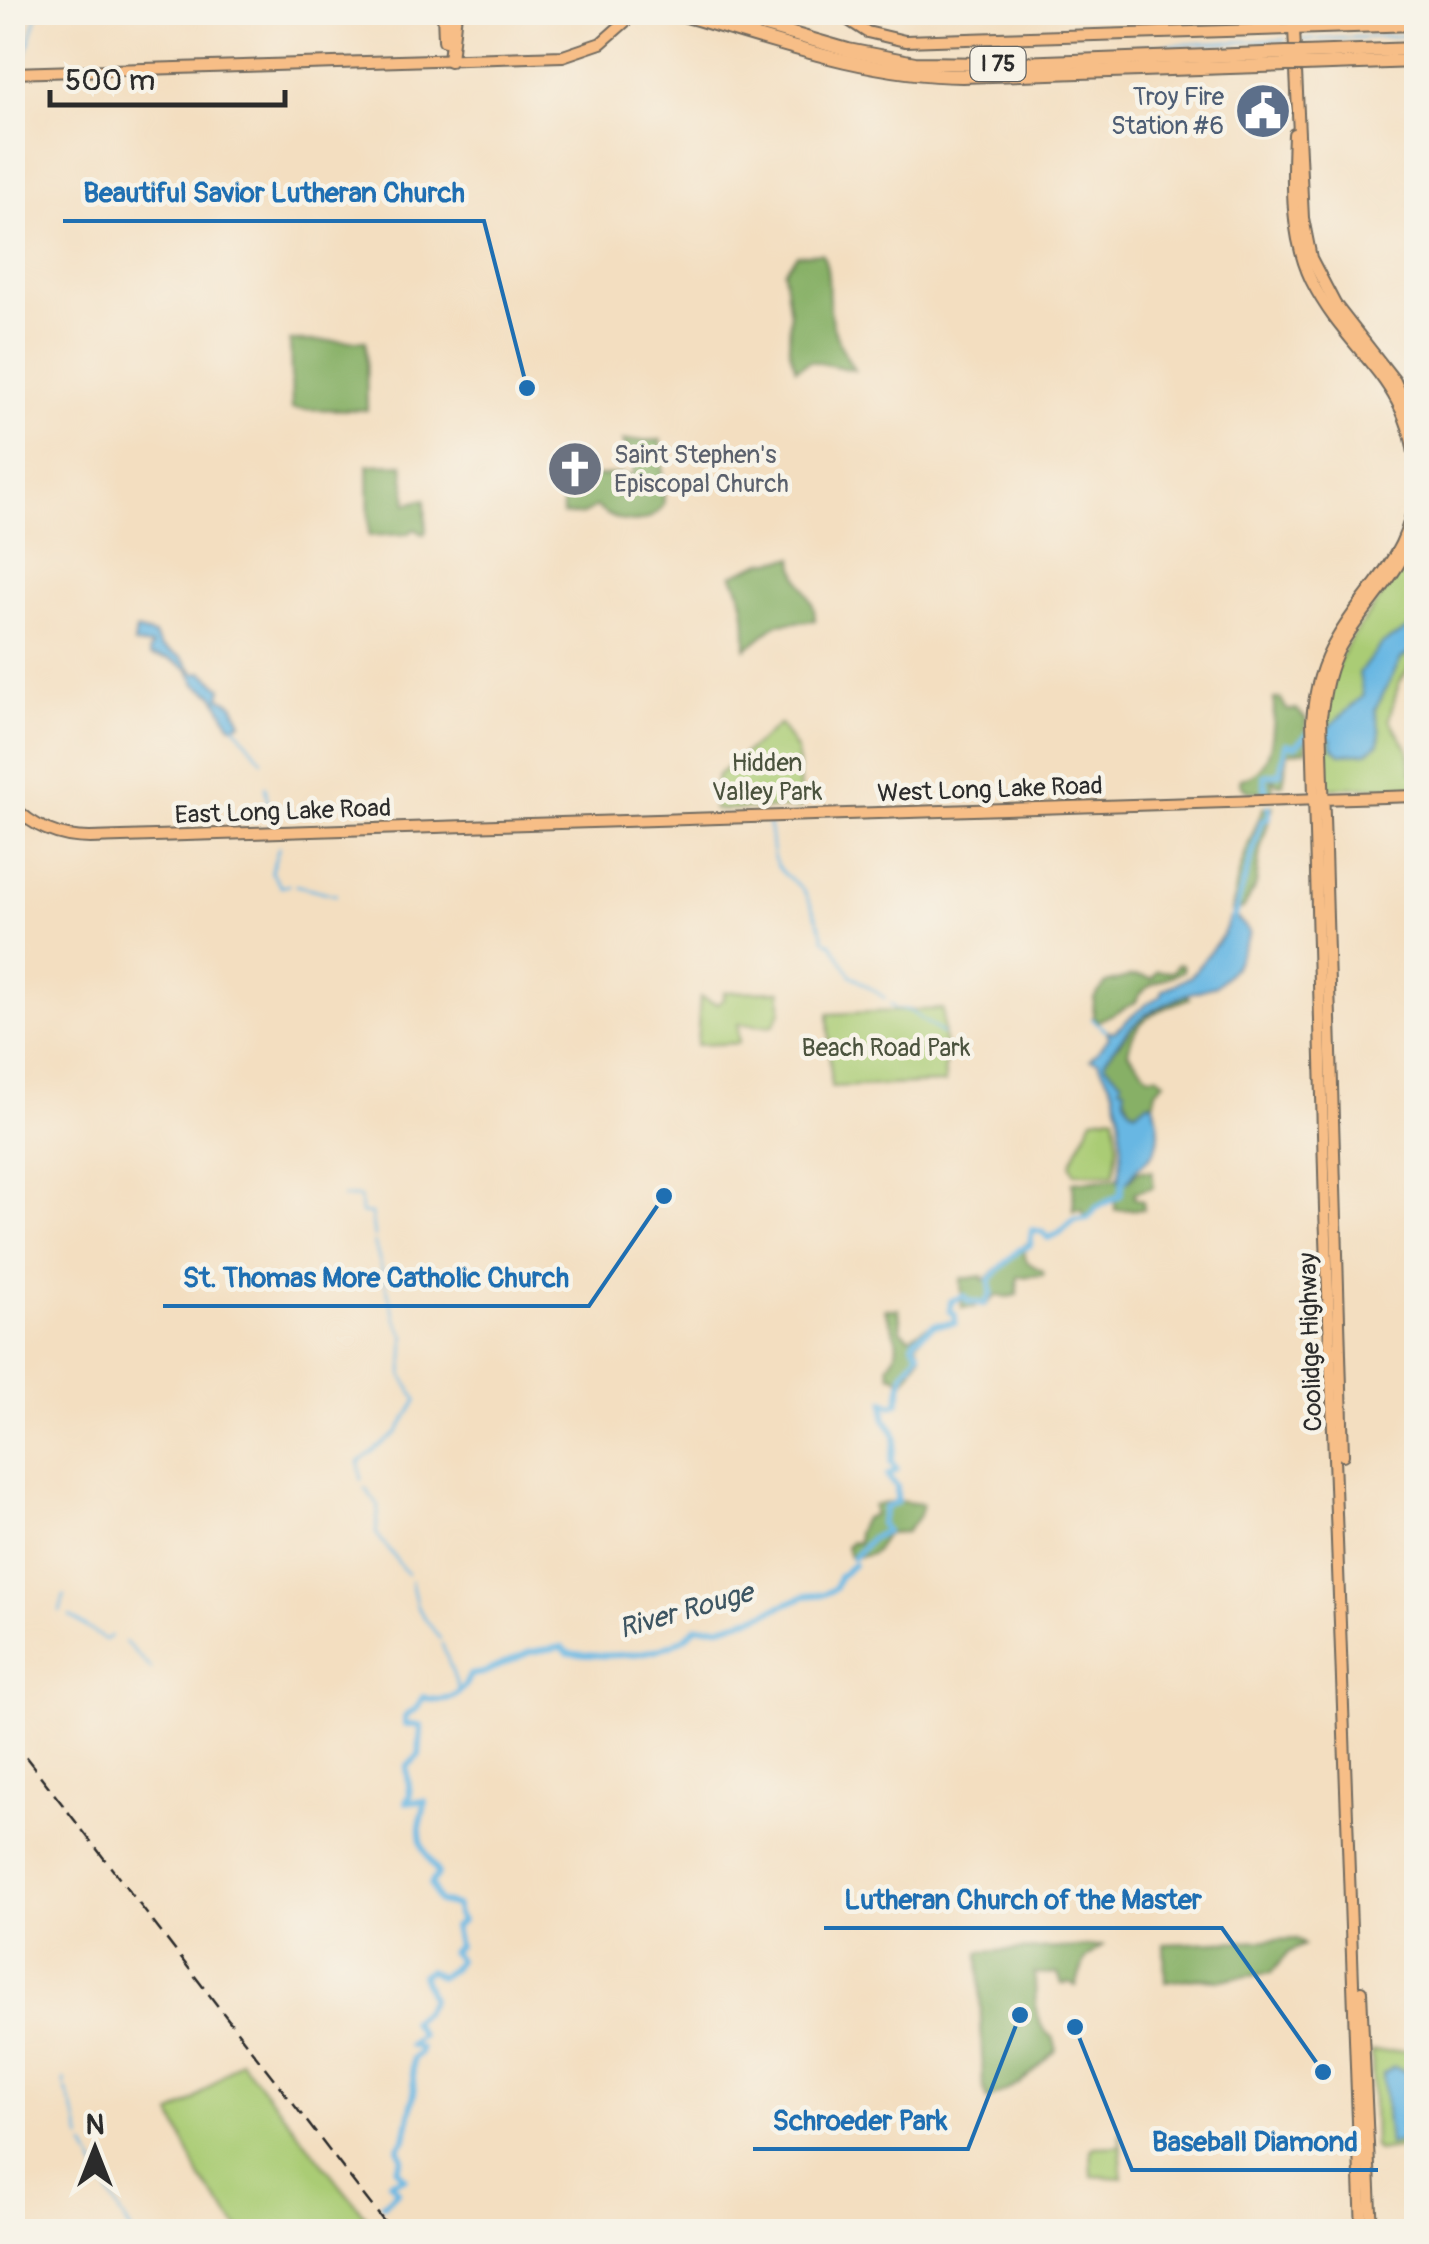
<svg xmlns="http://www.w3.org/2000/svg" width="1429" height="2244" viewBox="0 0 1429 2244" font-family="Pangolin,sans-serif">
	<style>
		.green { fill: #aacc75; stroke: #6a7c50; stroke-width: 2.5 }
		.forest { fill: #87b066; stroke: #596e48; stroke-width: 2.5 }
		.water { fill: #68b7e3; stroke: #4a7187; stroke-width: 2.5 }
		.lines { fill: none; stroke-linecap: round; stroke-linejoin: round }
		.stream { stroke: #68b7e3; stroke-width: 2.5 }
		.river { stroke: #68b7e3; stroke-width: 6 }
		.major-casing { stroke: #716a5f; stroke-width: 14 }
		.highway-casing { stroke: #716a5f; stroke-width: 16 }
		.major { stroke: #f7be87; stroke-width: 10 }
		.highway { stroke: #f7be87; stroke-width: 12 }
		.rail { stroke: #2b2b2b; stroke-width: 2.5; stroke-dasharray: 15 8; stroke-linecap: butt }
		.highway-bridge-casing { stroke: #716a5f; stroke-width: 16; stroke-linecap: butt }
		.highway-bridge { stroke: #f7be87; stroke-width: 12 }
		.labels { text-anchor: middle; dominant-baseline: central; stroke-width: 9; stroke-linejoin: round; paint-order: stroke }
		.shield { fill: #f7f3e8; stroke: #686764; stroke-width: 2.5 }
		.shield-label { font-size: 22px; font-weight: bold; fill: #2b2b2b }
		.service-label { font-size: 25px; fill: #4e5e75; stroke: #f7f3e8; text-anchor: end }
		.worship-label { font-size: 25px; fill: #5b616d; stroke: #f7f3e8; text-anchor: start }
		.park-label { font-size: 25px; fill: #4b533e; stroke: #f7f3e8 }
		.street-label { font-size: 25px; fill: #2b2b2b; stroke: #f7f3e8 }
		.water-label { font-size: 28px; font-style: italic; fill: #3d5562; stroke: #f7f3e8 }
		.leader { fill: none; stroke: #1f6fb2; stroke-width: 4 }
		.callout-dot { fill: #1f6fb2; stroke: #f7f3e8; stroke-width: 4 }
		.callout-label { font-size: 28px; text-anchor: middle; font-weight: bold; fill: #1f6fb2; stroke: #f7f3e8; stroke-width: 9; stroke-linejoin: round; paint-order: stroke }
	</style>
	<rect width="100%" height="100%" fill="#f7f3e8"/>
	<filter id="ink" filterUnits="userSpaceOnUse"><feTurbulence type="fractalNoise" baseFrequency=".01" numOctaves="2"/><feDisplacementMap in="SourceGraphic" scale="20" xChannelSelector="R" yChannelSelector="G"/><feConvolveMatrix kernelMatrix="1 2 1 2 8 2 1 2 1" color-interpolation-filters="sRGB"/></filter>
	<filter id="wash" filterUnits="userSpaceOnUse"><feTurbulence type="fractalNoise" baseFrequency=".0048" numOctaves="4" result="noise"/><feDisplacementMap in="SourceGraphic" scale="40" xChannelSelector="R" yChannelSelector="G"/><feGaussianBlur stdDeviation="2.25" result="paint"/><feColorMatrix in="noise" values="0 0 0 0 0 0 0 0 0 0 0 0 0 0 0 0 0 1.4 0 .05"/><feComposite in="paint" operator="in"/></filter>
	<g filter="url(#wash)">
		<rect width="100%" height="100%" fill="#f3dec0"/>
		<g class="green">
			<path d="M1416,542v121l-3,-1 -14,21 -10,36 20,32 2,21 5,1v13l-90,2c-1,-48 -5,-100 21,-143 22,-36 52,-65 69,-103z"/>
			<polygon points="780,724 797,751 801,808 714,810 713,789 718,775"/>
			<polygon points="781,991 781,1011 773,1026 738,1024 739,1043 697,1045 700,997 717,1004 724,999 724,992"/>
			<polygon points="943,1009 945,1083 831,1087 828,1014"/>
			<polygon points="1114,1115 1118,1144 1114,1174 1075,1173 1071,1163 1093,1118"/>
			<polygon points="1416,2050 1416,2145 1378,2151 1374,2147 1372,2052"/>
			<polygon points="240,2060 377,2231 241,2231 201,2179 172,2114 194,2100"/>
			<polygon points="1120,2132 1122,2178 1092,2176 1091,2150 1094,2147 1120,2146"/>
		</g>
		<g class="forest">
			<path d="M822,253c9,18 5,37 8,57 2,21 13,41 24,60l-44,-9 -14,8 -7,-21 1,-33 -6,-44 13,-16z"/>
			<polygon points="290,341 366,341 367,410 292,409"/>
			<path d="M661,440l3,64c-16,26 -48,20 -68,3l-15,8h-18l-1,-36 59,-5 10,3 3,-7 -2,-21 -7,-2 -2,-6z"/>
			<polygon points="403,464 407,504 425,499 426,531 424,535 415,529 407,534 369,536 368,465"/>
			<path d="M794,558c0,23 22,39 21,62l-38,4 -31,25c0,-27 1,-50 -14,-74l31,-13z"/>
			<path d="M1274,699h7l6,11h10l9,9 1,31 -19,3 -5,31h-5l-6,-6 1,15 -26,-2 -7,-8 1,-5c34,-4 33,-53 33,-79z"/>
			<path d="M1273,806l-13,44 -4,35 -12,23 -12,4c4,-37 17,-71 32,-105z"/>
			<path d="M1178,964l4,1 1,6 -32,14 -11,9 -5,9 -37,18 -5,-3 1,-20 12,-15c16,-4 29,-11 46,-4l5,-8 15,1z"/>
			<path d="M1187,994l3,4c-31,12 -57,19 -62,55l21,23 8,-1 8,6 -9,10 -2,12 -4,-1 -14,9 -6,-3 -10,-22 2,-5 -17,-17v-4l33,-40 23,-15z"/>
			<path d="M1137,1171h15l2,16 -19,5 -1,6 9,3 1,8 -29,1v-8c-13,-3 -21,8 -30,14l-4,-7 -7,2 -1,-29 46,-4 1,3 11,-2z"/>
			<path d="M1025,1245c-3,19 5,18 18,26v4l-25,2 -1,18 -9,2 -11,-2 -12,11 -10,-2v3l-13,1 -1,-29 22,-3 -1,3 3,1z"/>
			<path d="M885,1309h14l2,21 9,7 17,-10 2,2 -13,13 5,13 -18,29 -4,-7 -9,-3 -2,-9c18,-18 4,-36 -3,-56z"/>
			<path d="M896,1501l27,3 -4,13 -13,15 -19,1c-15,20 -8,23 -37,24l-4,-11 5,-4 7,1 -1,-10 7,-15 10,-3 -1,-9z"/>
			<polygon points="1297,1939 1304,1945 1289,1952 1271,1973 1218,1980 1196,1978 1165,1982 1164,1944"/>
			<path d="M1102,1946l-17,14 -9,26 -6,-4 -8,2 -4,-10 -24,-1c4,22 -4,52 19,64l4,13 -37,34 -33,16 -4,-12 -4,-136z"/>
		</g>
		<g class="water">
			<polygon points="1416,624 1416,647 1401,659 1375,710 1380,732 1379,743 1366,753 1340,754 1332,747 1331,739 1324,736 1324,731 1363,696 1359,673 1382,644"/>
			<polygon points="136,630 154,635 161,647 181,657 195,673 203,672 222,688 220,697 233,704 241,722 235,726 230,724 214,695 196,684 188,669 170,659 151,656 149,651 152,646 134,644"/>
			<path d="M1230,918l8,1 12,14 -15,33 -19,20 -29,8 -40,19 -20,18 -22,29v4l17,17 -2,5 5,2c-2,9 1,20 11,23l11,-8h7c5,19 10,40 -5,55 -1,1 -12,10 -13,11 -3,4 -5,9 -9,13l-8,-1 3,-35 -3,-35 -5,-20 -16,-30 -8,-2 19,-21 -2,-7 7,1 32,-28 15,-8 2,-6 27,-13 32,-41z"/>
			<polygon points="1394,2067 1416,2075 1416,2134 1389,2145 1383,2074"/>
		</g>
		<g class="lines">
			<g class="stream">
				<polyline points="1303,40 1416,35"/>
				<polyline points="1053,54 1149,46 1285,40"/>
				<polyline points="24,61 38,12"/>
				<polyline points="23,66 24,63"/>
				<polyline points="12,96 18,79"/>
				<polyline points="235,726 262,760"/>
				<polyline points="265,786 272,826"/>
				<path d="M768,823c5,13 2,27 7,38 5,14 17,17 27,28 6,7 21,41 22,50l8,5 19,31 34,23"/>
				<polyline points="279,847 271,871 281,887 289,885"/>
				<polyline points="296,885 336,895"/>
				<polyline points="890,1004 895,1009 908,1010 943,1034"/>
				<polyline points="1092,1019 1106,1031"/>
				<polyline points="343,1197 360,1197 361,1213 371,1214 374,1237"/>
				<polyline points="361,1480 359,1462 397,1433 417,1400 403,1376 405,1336 395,1317 374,1242"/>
				<polyline points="365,1488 379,1506 376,1533 407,1574"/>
				<polyline points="411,1581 417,1607 440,1639"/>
				<polyline points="60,1612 64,1596"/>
				<polyline points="70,1616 105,1640 111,1636"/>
				<polyline points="125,1642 151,1669"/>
				<polyline points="442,1644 460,1693"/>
				<polyline points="64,2080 65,2085"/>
				<polyline points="66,2089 71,2103"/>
				<polyline points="72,2106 77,2122"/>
				<polyline points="78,2125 82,2140"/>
				<polyline points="85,2146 96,2168"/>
				<polyline points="97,2171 105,2188"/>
				<polyline points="108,2192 121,2215"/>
				<polyline points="123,2217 132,2232"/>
			</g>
			<g class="river">
				<polyline points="1266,794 1264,776 1280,773 1286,744 1295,746 1308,734"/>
				<polyline points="1231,926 1262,821 1269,817 1269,807"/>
				<path d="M853,1558l18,-20 15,-7 -6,-7 5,-16 12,-6v-16l-10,-10 10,-7 -6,-7c4,-21 10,-25 -6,-43v-18l7,4 6,-2 6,-31 15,-19 -6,-9 2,-5 19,-14 21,-2v-8l-5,-4 1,-10 13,-5 4,5 17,3 6,-10 -1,-15 29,-29 11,-5 2,-15 11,2 5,6 11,-4 15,-14 14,-2 8,-10 24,-13 4,-17"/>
				<path d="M383,2205l15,-14 -8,-9 15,-4 -8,-9 6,-11 -5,-10 7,-9 9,-45 -2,-35 8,-7v-4l-11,-3 12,-10 -10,-14 13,-9 7,-13 -9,-24 7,-5 11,7 12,-8 6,-9 -7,-8 7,-6 -4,-19 8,-6 -5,-5 -1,-10 -17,-4 -8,-18 7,-10c-8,-15 -20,-29 -18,-47 1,-10 5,-16 5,-26l-19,1 4,-7 -3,-28 12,-12 2,-26 -1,-4h-15v-8l11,-8 7,-12c19,8 39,0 47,-22l13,-2 47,-21 32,-5 6,6c38,5 102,5 128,-26l25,-1 39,-11 45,-19 20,-2 10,-6 4,-11 14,-12"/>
			</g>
		</g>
	</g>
	<g filter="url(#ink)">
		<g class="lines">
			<g class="major-casing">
				<g id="major">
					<polyline points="836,12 867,32 905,41 1416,25"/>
					<polyline points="1294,29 1303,218 1311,258 1335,304 1395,381 1416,426"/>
					<polyline points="12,73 563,56 601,43 636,12"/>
					<path d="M1294,134c-2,48 -4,102 17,146 37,75 101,99 105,194"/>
					<path d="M12,805c21,22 48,33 78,33l1326,-42"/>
					<path d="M1343,1455l-22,-739c4,-24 7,-47 19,-69 24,-42 61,-72 76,-120"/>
					<polyline points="1361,1991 1372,2232"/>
					<path d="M1362,2232l-37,-1023 -13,-488c2,-28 9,-56 24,-81 35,-61 77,-82 80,-162"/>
				</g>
			</g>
			<g class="highway-casing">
				<g id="highway">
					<polyline points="444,12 445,40"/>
					<path d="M673,12c95,27 190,63 289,64l325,-11"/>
					<polyline points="716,12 848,50 915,63 992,64 1287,53"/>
					<polyline points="1303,53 1416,49"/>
					<polyline points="450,60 455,12"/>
					<polyline points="1303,65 1416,61"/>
				</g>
			</g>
			<use href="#major" class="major"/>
			<use href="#highway" class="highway"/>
			<polyline class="rail" points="12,1739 392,2232"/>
			<g class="highway-bridge-casing">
				<g id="highway-bridge">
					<polyline points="1287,53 1303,53"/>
					<polyline points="1287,65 1303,65"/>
				</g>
			</g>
			<use href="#highway-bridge" class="highway-bridge"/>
		</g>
	</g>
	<defs>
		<g id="civic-disc" transform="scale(2.875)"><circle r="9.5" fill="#5c6f8a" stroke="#f7f3e8"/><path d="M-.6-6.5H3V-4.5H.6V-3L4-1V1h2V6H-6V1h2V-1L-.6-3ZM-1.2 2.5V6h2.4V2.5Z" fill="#fff"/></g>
		<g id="church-disc" transform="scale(2.875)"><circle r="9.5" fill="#6b7280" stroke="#f7f3e8"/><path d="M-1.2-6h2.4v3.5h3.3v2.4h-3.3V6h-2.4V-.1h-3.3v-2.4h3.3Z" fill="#fff"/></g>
	</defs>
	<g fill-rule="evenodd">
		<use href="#civic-disc" x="1263" y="111"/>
		<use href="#church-disc" x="575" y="469"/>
	</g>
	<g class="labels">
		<rect class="shield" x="970.5" y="47" width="55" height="34" rx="8"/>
		<g class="shield-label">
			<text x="998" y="64">I 75</text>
		</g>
		<g class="service-label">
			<text x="1224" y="97">Troy Fire<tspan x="1224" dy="29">Station #6</tspan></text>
		</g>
		<g class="worship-label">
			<text x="614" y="455">Saint Stephen's<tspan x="614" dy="29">Episcopal Church</tspan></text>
		</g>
		<g class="park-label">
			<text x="767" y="763">Hidden<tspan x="767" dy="29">Valley Park</tspan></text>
			<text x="886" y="1048">Beach Road Park</text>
		</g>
		<g class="street-label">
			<text transform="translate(990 790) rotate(-2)">West Long Lake Road</text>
			<text transform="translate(283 812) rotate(-2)">East Long Lake Road</text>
			<text transform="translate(1311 1342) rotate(-92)">Coolidge Highway</text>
		</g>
		<g class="water-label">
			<text transform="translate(686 1611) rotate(-16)">River Rouge</text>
		</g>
	</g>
	<path class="leader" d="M527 388L484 221H63M664 1196L589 1306H163M1323 2072L1222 1928H824M1020 2015L968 2149H753M1075 2027L1132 2170H1378"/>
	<g class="callout-dot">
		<circle cx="527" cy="388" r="10"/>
		<circle cx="664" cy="1196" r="10"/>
		<circle cx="1323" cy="2072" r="10"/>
		<circle cx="1020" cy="2015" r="10"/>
		<circle cx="1075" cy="2027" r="10"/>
	</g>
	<g class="callout-label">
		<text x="274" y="202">Beautiful Savior Lutheran Church</text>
		<text x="376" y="1287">St. Thomas More Catholic Church</text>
		<text x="1023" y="1909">Lutheran Church of the Master</text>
		<text x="860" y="2130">Schroeder Park</text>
		<text x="1255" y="2151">Baseball Diamond</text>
	</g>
	<rect width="1429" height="2244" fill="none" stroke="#f7f3e8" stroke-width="50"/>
	<g transform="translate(95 2149)" stroke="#f7f3e8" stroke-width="8" paint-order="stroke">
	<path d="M0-8L18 38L0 25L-18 38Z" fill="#2b2b2b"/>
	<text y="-15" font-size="28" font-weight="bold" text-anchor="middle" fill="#2b2b2b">N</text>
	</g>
	<path d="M50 90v15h235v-15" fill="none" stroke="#2b2b2b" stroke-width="5"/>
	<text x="65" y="90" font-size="30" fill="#2b2b2b" stroke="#f7f3e8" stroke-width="8" paint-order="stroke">500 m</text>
</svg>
